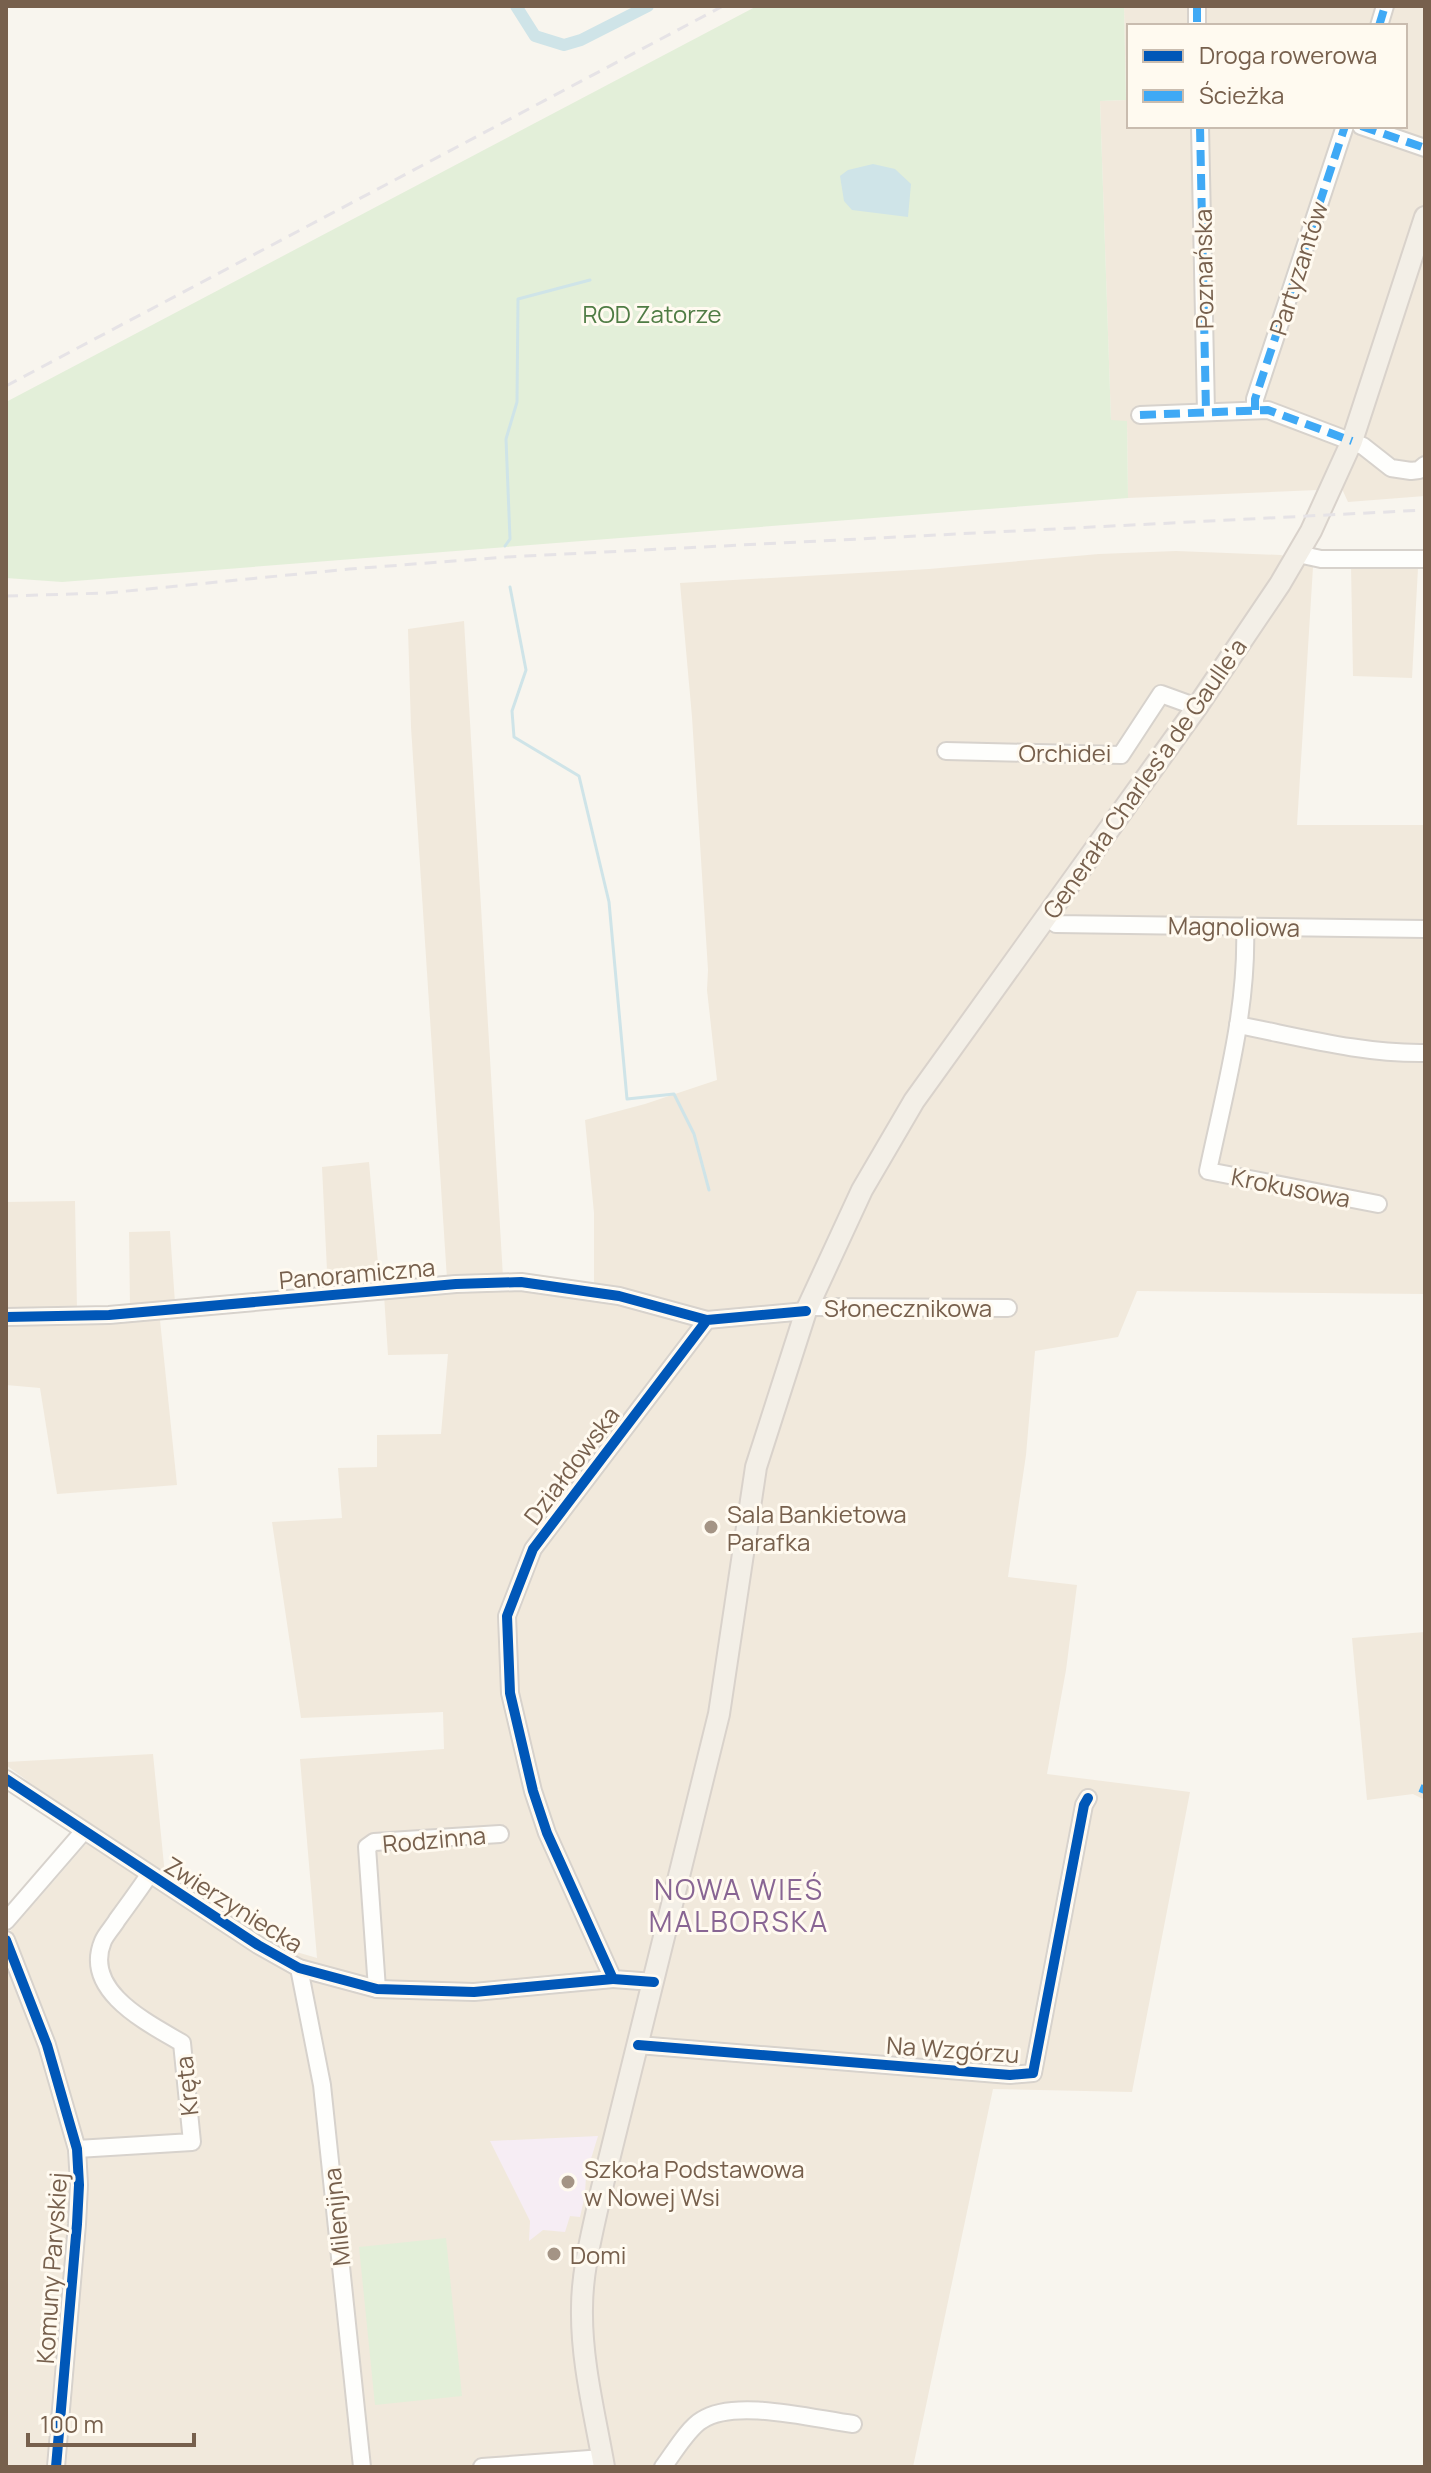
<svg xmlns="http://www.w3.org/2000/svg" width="1431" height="2473" viewBox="0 0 1431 2473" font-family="Manrope,sans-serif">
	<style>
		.residential { fill: #f1e9dc; fill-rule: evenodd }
		.education { fill: #f6edf4 }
		.green { fill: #e3efd9 }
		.water { fill: #cfe4e8 }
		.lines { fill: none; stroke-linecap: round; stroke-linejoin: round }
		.stream { stroke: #cfe4e8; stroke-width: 3 }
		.canal { stroke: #cfe4e8; stroke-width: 12 }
		.minor-casing { stroke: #d7d2cc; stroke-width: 20 }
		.major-casing { stroke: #d9d2cb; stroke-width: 24 }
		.minor { stroke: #fefefc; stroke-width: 16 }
		.major { stroke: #f3efe7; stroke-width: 20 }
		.rail { stroke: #e6e3e6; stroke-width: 3; stroke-dasharray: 12 8; stroke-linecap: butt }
		.quiet { stroke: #3fa9f5; stroke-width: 8; stroke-dasharray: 16 8; stroke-linecap: butt }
		.cycleway-casing { stroke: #fffaf0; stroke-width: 15 }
		.cycleway { stroke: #0057b8; stroke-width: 10 }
		.poi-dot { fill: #a49485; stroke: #fffaf0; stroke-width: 3 }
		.labels { text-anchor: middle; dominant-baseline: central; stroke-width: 6; stroke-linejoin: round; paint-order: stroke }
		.street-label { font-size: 24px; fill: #77604d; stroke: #fffaf0 }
		.park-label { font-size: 24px; fill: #4f7c44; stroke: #fffaf0 }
		.poi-label { font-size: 24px; fill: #77604d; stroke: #fffaf0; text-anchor: start }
		.quarter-label { font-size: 28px; letter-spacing: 2px; fill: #886593; stroke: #fffaf0 }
	</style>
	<rect width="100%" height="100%" fill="#f8f5ee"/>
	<g class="residential">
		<path d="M1124,6h301v490l-77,6 -6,-13 -214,9 -1,-77h-16l-11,-320 26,-1zM1129,26h276v100h-276z"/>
		<polygon points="1176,551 1281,555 1313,567 1297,825 1425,825 1425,1294 1137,1291 1118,1337 1035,1351 1026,1455 1008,1577 1077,1585 1066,1670 1047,1774 1190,1792 1132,2092 993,2089 913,2467 6,2467 6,1936 86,1844 94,1830 6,1765 6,1762 153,1754 165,1875 235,1922 276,1946 317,1958 300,1759 444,1749 443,1712 301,1718 272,1522 342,1518 338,1468 377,1467 377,1435 441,1434 448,1354 388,1355 384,1295 521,1282 594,1292 594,1213 585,1120 645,1104 717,1080 707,990 708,970 692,717 680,583 929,569 1099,554"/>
		<polygon points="1351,565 1418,568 1412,678 1353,676"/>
		<polygon points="464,621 503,1277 447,1279 411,727 408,629"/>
		<polygon points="369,1162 380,1286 328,1291 322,1167"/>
		<polygon points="75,1201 77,1309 130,1308 129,1232 170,1231 175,1303 160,1320 177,1485 57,1494 40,1388 6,1385 6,1202"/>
		<polygon points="1425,1632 1425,1800 1413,1794 1367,1800 1352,1638"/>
	</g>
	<polygon class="education" points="598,2136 586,2175 585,2195 580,2217 570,2216 565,2232 543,2230 529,2241 530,2221 490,2141"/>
	<g class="green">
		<polygon points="757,6 1124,6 1126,100 1100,101 1111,420 1127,421 1128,498 62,582 6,578 6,402"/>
		<polygon points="446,2238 462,2396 375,2405 359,2247"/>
	</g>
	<polygon class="water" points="873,164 895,169 911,184 908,217 852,210 844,201 840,176 848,170"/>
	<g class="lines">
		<g class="stream">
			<polyline points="505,546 510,539 506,439 517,402 518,299 590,280"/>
			<polyline points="510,587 526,670 512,711 514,737 579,776 609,902 627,1099 674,1094 694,1134 709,1190"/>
		</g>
		<polyline class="canal" points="516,6 535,36 564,45 581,40 648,6"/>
		<g class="minor-casing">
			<g id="minor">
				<polyline points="1197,6 1197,26"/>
				<polyline points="1379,26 1385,6"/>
				<polyline points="1200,126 1206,412"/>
				<polyline points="1361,126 1425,148"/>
				<polyline points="1255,410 1255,399 1345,126"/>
				<polyline points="1140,415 1268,410 1363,446 1391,468 1411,471 1419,470 1425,465"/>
				<polyline points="1298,554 1321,559 1425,559"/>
				<polyline points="946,751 1121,755 1161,694 1197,707"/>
				<polyline points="1045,916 1056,924 1425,929"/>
				<path d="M1245,926c3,83 -20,164 -37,245l170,33"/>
				<path d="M1238,1025c62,12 124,29 187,28"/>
				<polyline points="808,1307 1008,1308"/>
				<polyline points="6,1317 109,1315 456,1284 521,1282 619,1296 707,1320"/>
				<polyline points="6,1779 258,1945 299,1968 377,1989 474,1992 613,1979"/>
				<polyline points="6,1921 83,1832"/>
				<polyline points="6,1940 47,2045 77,2149 79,2185 77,2224 56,2467"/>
				<polyline points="299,1968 322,2085 362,2467"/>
				<polyline points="654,1982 613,1979 547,1833 533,1791 510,1693 507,1616 533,1549 707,1320 806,1311"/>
				<polyline points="377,1989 367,1847 374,1842 500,1834"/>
				<polyline points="638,2045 1010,2075 1033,2073 1084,1805 1088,1798"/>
				<path d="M77,2149l115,-7 -10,-99c-34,-20 -100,-52 -79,-102 3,-7 10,-14 14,-21 11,-15 22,-30 32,-45"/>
				<polyline points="482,2467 603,2458"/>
				<path d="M663,2467c10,-13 25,-39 39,-47 33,-22 112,-1 151,4"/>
			</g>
		</g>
		<g class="major-casing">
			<path id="major" d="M604,2467c-9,-52 -23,-106 -22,-159 0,-39 11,-78 19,-116l118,-478 37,-247 50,-156 56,-121 52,-89 283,-394 83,-123 31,-53 41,-90 73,-224"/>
		</g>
		<use href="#minor" class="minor"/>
		<use href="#major" class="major"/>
		<g class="rail">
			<polyline points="6,386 723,6"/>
			<polyline points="6,596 107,593 349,569 507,557 1425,510"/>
		</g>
		<g class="quiet">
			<polyline points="1197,6 1197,26"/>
			<polyline points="1379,26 1385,6"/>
			<polyline points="1200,126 1206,412"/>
			<polyline points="1361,126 1425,148"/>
			<polyline points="1255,410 1255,399 1345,126"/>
			<polyline points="1140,415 1268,410 1352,441"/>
			<polyline points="1420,1788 1425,1790"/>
		</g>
		<g class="cycleway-casing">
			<g id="cycleway">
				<polyline points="6,1317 109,1315 456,1284 521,1282 619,1296 707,1320"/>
				<polyline points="6,1779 258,1945 299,1968 377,1989 474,1992 613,1979"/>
				<polyline points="6,1940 47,2045 77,2149 79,2185 77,2224 56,2467"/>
				<polyline points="654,1982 613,1979 547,1833 533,1791 510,1693 507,1616 533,1549 707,1320 806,1311"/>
				<polyline points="638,2045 1010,2075 1033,2073 1084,1805 1088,1798"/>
			</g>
		</g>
		<use href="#cycleway" class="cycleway"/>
	</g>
	<g class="poi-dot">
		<circle cx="711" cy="1527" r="8"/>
		<circle cx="568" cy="2182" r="8"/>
		<circle cx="554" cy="2254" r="8"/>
	</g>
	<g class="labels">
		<g class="street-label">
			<text transform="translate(1298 268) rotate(-72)">Partyzantów</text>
			<text transform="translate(1203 269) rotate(-91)">Poznańska</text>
			<text x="1065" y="752">Orchidei</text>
			<text transform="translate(1144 778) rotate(-55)">Generała Charles'a de Gaulle'a</text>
			<text transform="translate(1234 926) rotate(1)">Magnoliowa</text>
			<text transform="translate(1291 1187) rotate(11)">Krokusowa</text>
			<text transform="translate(357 1273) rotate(-5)">Panoramiczna</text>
			<text x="908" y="1307">Słonecznikowa</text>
			<text transform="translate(571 1465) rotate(-53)">Działdowska</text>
			<text transform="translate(434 1839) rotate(-5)">Rodzinna</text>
			<text transform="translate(234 1904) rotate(32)">Zwierzyniecka</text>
			<text transform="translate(953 2049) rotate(4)">Na Wzgórzu</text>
			<text transform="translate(186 2086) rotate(-96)">Kręta</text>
			<text transform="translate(336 2217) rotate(-96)">Milenijna</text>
			<text transform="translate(51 2268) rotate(-86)">Komuny Paryskiej</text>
		</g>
		<g class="park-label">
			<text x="652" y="313">ROD Zatorze</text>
		</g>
		<g class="poi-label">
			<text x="727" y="1513">Sala Bankietowa<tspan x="727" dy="28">Parafka</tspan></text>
			<text x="584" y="2168">Szkoła Podstawowa<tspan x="584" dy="28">w Nowej Wsi</tspan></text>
			<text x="570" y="2254">Domi</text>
		</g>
		<g class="quarter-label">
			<text x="739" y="1889">NOWA WIEŚ<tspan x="739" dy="32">MALBORSKA</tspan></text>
		</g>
	</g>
	<rect width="1431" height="2473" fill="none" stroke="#77604d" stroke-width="16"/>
	<rect x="1127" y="24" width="280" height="104" fill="#fffaf0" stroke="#c9bcaf" stroke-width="2"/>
	<rect x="1143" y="50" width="40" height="12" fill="#0057b8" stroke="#c9bcaf" stroke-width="2"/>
	<text x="1199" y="64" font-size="24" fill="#77604d">Droga rowerowa</text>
	<rect x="1143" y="90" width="40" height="12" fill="#3fa9f5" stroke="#c9bcaf" stroke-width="2"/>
	<text x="1199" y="104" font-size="24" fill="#77604d">Ścieżka</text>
	<path d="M28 2433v12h166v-12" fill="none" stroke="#77604d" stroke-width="4"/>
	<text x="40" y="2433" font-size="24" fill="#77604d" stroke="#fffaf0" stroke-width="6" paint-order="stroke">100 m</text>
</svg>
